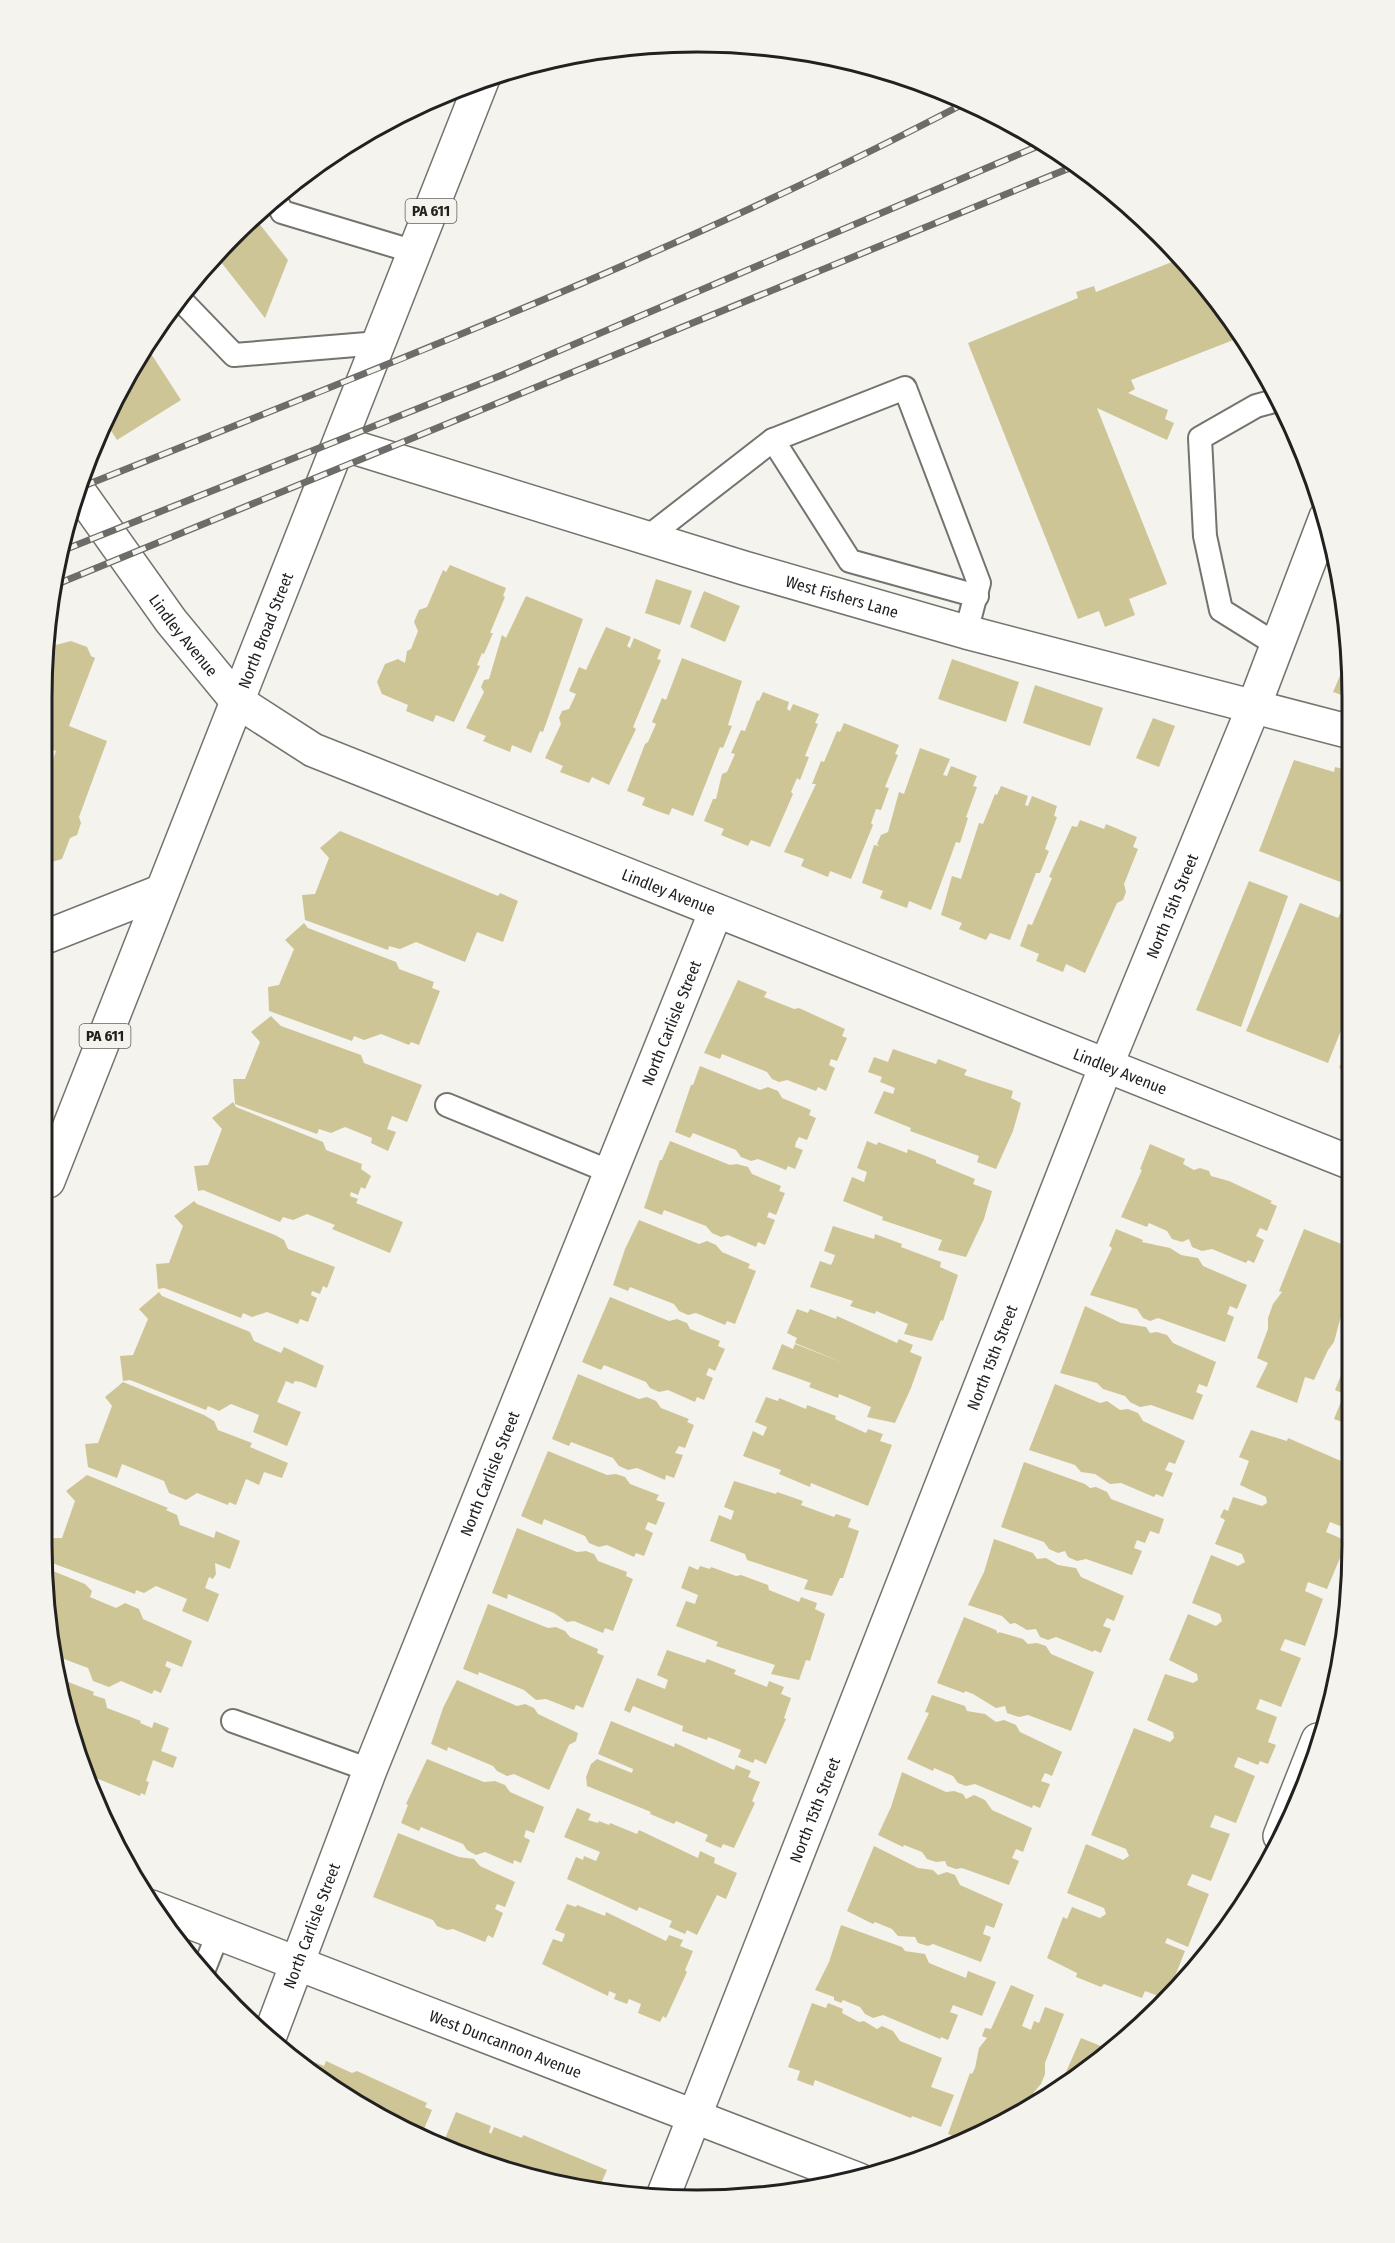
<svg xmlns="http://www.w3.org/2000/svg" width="1395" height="2243" viewBox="0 0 1395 2243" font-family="'Fira Sans Condensed',sans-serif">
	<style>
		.building { fill: #cec597 }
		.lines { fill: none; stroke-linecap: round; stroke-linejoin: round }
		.lane-casing { stroke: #74746f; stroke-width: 26 }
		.street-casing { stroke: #74746f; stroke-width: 36 }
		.primary-casing { stroke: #74746f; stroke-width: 36 }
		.lane { stroke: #fff; stroke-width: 22 }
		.street { stroke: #fff; stroke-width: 33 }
		.primary { stroke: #fff; stroke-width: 33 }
		.rail-casing { stroke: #6d6c68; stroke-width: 7 }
		.rail { stroke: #f4f3ed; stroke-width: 4.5; stroke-dasharray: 14; stroke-linecap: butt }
		.labels { text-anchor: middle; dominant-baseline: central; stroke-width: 5; stroke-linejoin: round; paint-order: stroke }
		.shield { fill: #f4f3ed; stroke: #61605d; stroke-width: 1.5 }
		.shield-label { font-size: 15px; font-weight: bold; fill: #22211f }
		.street-label { font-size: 16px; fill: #22211f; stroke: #f4f3ed }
		.rim { fill: none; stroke: #22211f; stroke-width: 3 }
	</style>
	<rect width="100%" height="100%" fill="#f4f3ed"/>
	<g class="building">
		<polygon points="254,217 288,260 265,318 217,257"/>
		<polygon points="1182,258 1241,337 1131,380 1135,389 1128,393 1168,410 1165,419 1174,423 1167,440 1097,408 1167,584 1129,599 1135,615 1105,627 1099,611 1078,619 968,343 1078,298 1076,292 1094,286 1096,292"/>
		<polygon points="148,349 181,400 117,440 106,423"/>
		<polygon points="450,565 506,588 503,596 505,597 490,633 493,633 484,654 482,653 477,665 480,666 454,722 436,715 433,722 406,711 408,705 382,694 377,682 385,664 398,659 405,663 407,651 411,649 418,631 414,622 419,610 427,607 443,570 446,572"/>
		<polygon points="656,579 692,591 680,625 645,613"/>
		<polygon points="704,591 740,606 725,642 690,627"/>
		<polygon points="526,596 583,619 543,732 540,731 531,753 512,745 510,752 483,741 486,736 466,728 484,692 481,687 484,680 489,679 502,635 506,638"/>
		<polygon points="606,627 631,637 627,646 630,648 634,638 661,650 657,659 661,660 633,727 636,729 609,785 592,777 589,783 560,772 563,766 545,758 561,724 559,718 562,711 569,709 576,694 569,691 579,667 586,670"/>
		<polygon points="71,641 87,647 91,656 95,658 69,726 107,741 79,817 81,823 77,835 70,838 62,859 48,863 48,763 51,764 56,751 48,748 48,647"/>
		<polygon points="1351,650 1352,654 1351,703 1348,702 1350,698 1333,692"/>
		<polygon points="682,658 742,681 728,725 732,726 723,748 720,747 693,816 672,808 669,815 657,811 642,805 645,798 627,791 645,744 648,742 656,724 652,722 662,698 666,700"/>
		<polygon points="952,659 1019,682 1006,722 938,699"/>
		<polygon points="1035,685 1103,708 1090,746 1023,723"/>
		<polygon points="763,692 789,702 787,709 790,711 793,704 819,714 815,723 818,724 805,756 809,757 800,780 797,778 791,792 793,794 770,847 751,840 748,846 721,835 724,829 704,821 713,799 716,799 722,774 727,772 735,754 731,753 741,730 745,731 757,700 759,701"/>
		<polygon points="1153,718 1175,726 1159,767 1136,758"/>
		<polygon points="844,723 899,745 895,754 898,755 885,787 889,788 881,810 876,809 871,823 873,825 851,879 830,871 828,877 801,866 804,859 784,852 816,784 812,784 821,761 824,762 837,731 840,732"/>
		<polygon points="920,748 950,759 943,775 947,776 951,766 977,776 973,786 977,787 966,817 968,818 960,843 956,842 931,910 909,901 907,908 880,898 883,891 862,883 874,845 879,846 877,844 881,835 888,832 899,792 904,794"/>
		<polygon points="1294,760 1334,772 1335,767 1351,771 1351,886 1259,851"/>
		<polygon points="1001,786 1028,796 1025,805 1028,806 1032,796 1057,806 1054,816 1057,817 1045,849 1049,851 1040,873 1036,873 1010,940 990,933 986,940 959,929 962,923 941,915 952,876 961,879 979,823 983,824 995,794 997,795"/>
		<polygon points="1080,820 1104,829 1106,824 1137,837 1133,847 1138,849 1124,884 1126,892 1123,900 1117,903 1085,973 1066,964 1063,972 1036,961 1039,954 1020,946 1028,924 1032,925 1052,878 1049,877 1072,826 1077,827"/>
		<polygon points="340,831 498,896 500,893 518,901 503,942 477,932 465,962 416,942 400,949 389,946 388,950 305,920 302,895 315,894 329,858 320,848"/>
		<polygon points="1249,881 1288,896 1241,1027 1196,1010"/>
		<polygon points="1347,899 1351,900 1350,987 1348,986 1345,993 1350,995 1350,1008 1328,1063 1246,1031 1300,903 1338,918"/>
		<polygon points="304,923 308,928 396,962 399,969 434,982 432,988 440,991 419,1045 411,1042 409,1045 381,1034 364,1040 354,1036 352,1041 269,1011 268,987 279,985 294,949 285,940"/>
		<polygon points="738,980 767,992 764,997 794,1009 799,1008 845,1029 842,1036 847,1038 837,1061 831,1059 829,1065 835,1068 826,1091 818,1087 816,1091 787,1080 779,1082 772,1079 767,1072 722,1054 720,1059 704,1053"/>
		<polygon points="271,1016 281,1026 361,1055 364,1063 422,1085 407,1122 392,1116 387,1129 396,1132 388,1151 371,1143 372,1138 345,1127 331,1133 319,1129 317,1134 235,1104 233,1079 245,1079 260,1042 251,1032"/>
		<polygon points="1350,1040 1350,1072 1339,1068"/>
		<polygon points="893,1049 936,1064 938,1059 967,1070 964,1075 1013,1091 1011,1098 1021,1103 1013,1131 996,1169 977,1162 979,1156 910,1131 911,1128 874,1113 884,1091 893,1094 895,1088 880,1082 882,1077 868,1072 874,1057 888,1062"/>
		<polygon points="700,1066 760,1090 768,1087 778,1091 782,1098 811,1110 809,1115 816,1118 807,1140 799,1137 796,1142 795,1147 803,1150 795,1169 788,1166 786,1170 758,1159 751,1161 741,1157 736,1150 693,1133 690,1138 675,1132 691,1085 693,1085"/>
		<polygon points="233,1102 236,1107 323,1142 326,1150 362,1164 361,1169 371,1176 365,1189 361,1187 358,1195 351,1192 350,1196 358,1199 356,1203 403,1222 390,1253 332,1229 335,1225 307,1214 293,1220 283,1217 280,1222 203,1190 198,1191 194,1166 208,1165 222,1129 212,1118"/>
		<polygon points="670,1141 730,1165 737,1164 748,1167 752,1174 781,1186 779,1191 785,1193 776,1215 769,1212 767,1217 775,1220 765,1245 758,1242 756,1247 728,1235 721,1237 712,1233 706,1226 664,1210 662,1215 644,1208 660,1160 662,1160"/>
		<polygon points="867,1141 877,1145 878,1142 907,1153 908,1149 936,1160 936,1163 975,1179 973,1184 992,1191 984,1219 966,1257 938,1250 942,1240 882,1220 883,1217 843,1201 852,1177 864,1182 867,1172 857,1168"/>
		<polygon points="1150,1144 1185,1159 1183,1164 1194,1170 1200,1168 1209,1171 1211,1176 1229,1181 1272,1201 1270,1203 1277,1206 1267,1231 1260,1228 1256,1236 1264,1240 1254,1263 1248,1260 1246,1263 1212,1249 1202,1251 1192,1247 1189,1239 1182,1242 1172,1239 1167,1231 1149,1223 1147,1227 1121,1217 1142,1170 1140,1169"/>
		<polygon points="194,1201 197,1204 275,1235 284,1240 288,1249 335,1267 327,1288 323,1286 320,1294 312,1291 311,1295 317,1298 308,1322 300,1319 298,1324 267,1312 252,1317 243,1313 241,1318 164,1288 158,1289 156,1264 169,1263 183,1226 174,1216"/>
		<polygon points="639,1220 699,1244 707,1241 716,1245 722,1252 750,1264 748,1268 756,1271 735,1324 727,1321 725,1325 696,1313 688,1315 679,1311 674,1304 630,1287 628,1291 613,1285 625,1249"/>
		<polygon points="833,1226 874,1239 875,1234 902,1244 901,1247 941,1262 940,1267 958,1275 943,1321 941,1320 932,1341 904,1334 908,1324 876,1311 875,1314 850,1306 853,1301 810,1287 820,1261 831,1265 833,1261 835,1255 824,1251"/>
		<polygon points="1116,1229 1143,1240 1142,1242 1170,1248 1181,1255 1198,1258 1203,1266 1247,1285 1237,1309 1230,1306 1227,1314 1234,1317 1225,1342 1158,1318 1150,1321 1143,1318 1137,1309 1090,1295 1112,1248 1109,1246"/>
		<polygon points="1304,1229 1349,1247 1349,1304 1344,1317 1341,1316 1334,1342 1328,1350 1314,1380 1305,1377 1297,1403 1256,1387 1268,1363 1257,1358 1268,1329 1268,1318 1273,1304 1282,1292 1279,1291"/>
		<polygon points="159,1292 162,1296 250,1332 254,1341 281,1353 284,1347 324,1366 316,1388 301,1382 295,1381 293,1384 286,1381 277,1402 301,1412 287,1446 253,1432 259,1415 231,1404 219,1411 208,1406 206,1410 130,1380 123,1381 120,1356 133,1355 148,1319 139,1309"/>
		<polygon points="610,1297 669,1321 677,1319 687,1323 690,1329 720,1341 718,1346 725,1349 715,1371 709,1368 706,1375 713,1378 704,1400 697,1397 695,1402 668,1390 659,1392 650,1388 646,1382 604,1365 601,1370 582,1362"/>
		<polygon points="1085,1306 1121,1323 1146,1327 1150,1333 1157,1332 1167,1335 1173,1343 1216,1362 1207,1387 1199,1384 1196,1392 1203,1395 1193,1420 1151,1405 1140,1407 1130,1402 1125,1396 1103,1389 1097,1383 1060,1373"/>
		<polygon points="797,1309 808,1313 810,1309 836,1319 837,1316 897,1343 899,1339 913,1345 910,1352 922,1357 911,1388 895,1423 867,1417 871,1407 839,1394 838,1398 809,1387 811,1383 772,1369 782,1344 793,1349 795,1344 844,1363 795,1343 797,1338 787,1333"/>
		<polygon points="1348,1358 1349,1358 1348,1424 1334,1419 1344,1394 1335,1390"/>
		<polygon points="578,1374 639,1399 647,1397 656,1401 661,1408 689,1419 687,1422 694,1425 685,1448 679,1446 675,1453 683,1455 674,1478 666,1475 665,1480 637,1468 628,1470 619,1466 613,1458 571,1442 569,1446 552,1439"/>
		<polygon points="123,1382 204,1415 214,1421 218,1430 252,1443 250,1447 288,1463 282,1478 264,1472 259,1485 246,1479 236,1505 229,1502 228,1505 197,1493 186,1500 169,1493 164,1481 122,1464 117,1478 88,1467 85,1444 98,1443 112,1406 105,1397"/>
		<polygon points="1055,1384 1100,1403 1107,1401 1120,1410 1128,1409 1138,1413 1143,1421 1185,1441 1175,1464 1169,1462 1165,1470 1173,1473 1163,1497 1156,1494 1154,1497 1121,1483 1110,1484 1095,1474 1081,1472 1075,1465 1029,1450"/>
		<polygon points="766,1397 778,1401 779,1398 806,1409 807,1405 836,1416 835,1419 866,1433 868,1429 883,1434 880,1441 892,1445 868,1506 811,1483 810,1487 779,1474 781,1470 743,1456 753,1431 763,1436 767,1427 755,1422"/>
		<polygon points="1251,1430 1287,1441 1288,1438 1348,1464 1348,1529 1330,1522 1326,1532 1347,1541 1327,1589 1308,1582 1305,1591 1323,1599 1305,1646 1285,1639 1280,1650 1301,1658 1281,1707 1260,1699 1256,1709 1277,1717 1268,1742 1276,1745 1268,1764 1260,1761 1258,1765 1238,1757 1234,1767 1255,1776 1236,1823 1215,1815 1210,1827 1230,1834 1211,1881 1192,1874 1187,1885 1209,1894 1188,1947 1167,1938 1165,1943 1185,1951 1166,1999 1145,1991 1142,1998 1104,1984 1101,1987 1076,1977 1077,1973 1047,1958 1063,1917 1067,1919 1072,1907 1100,1918 1106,1914 1104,1908 1067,1893 1086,1844 1123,1860 1129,1856 1126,1849 1091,1835 1134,1728 1170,1742 1174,1738 1173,1732 1147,1720 1165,1674 1193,1683 1198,1680 1197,1674 1169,1660 1188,1614 1216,1626 1222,1621 1220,1614 1192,1603 1211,1555 1238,1566 1245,1562 1242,1554 1215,1544 1225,1520 1220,1517 1224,1509 1228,1511 1233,1497 1262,1506 1267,1503 1266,1497 1240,1485 1249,1461 1239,1457"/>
		<polygon points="548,1451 607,1475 616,1474 625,1477 630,1484 659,1495 656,1500 665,1503 656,1525 648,1522 645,1529 653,1533 644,1556 636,1553 634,1557 607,1545 599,1547 589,1543 585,1536 544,1519 542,1525 521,1516"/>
		<polygon points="1024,1462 1085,1484 1090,1488 1096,1487 1107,1492 1111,1499 1164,1519 1159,1534 1150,1531 1145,1543 1137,1540 1134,1548 1142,1551 1132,1575 1086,1559 1077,1561 1068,1557 1065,1551 1058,1553 1049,1549 1044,1542 1001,1527"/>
		<polygon points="87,1475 168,1508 166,1510 177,1515 180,1525 214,1538 216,1531 240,1541 230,1569 215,1563 216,1574 213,1579 209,1577 205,1588 219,1594 208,1622 182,1611 187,1599 156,1586 144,1593 136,1590 135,1594 52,1563 48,1538 62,1538 75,1501 66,1491"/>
		<polygon points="734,1481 776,1494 777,1492 803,1501 801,1505 834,1517 836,1514 851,1519 848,1527 859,1531 843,1578 840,1578 832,1596 804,1589 808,1580 747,1560 745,1554 710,1541 719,1515 731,1520 734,1511 724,1507"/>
		<polygon points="517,1528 577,1552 586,1551 594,1554 598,1561 627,1572 626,1576 633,1579 613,1631 605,1628 603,1633 574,1621 567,1622 554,1613 508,1594 507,1599 492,1593"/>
		<polygon points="994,1539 1033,1553 1037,1559 1046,1558 1058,1565 1076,1568 1081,1577 1124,1596 1114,1621 1107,1618 1103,1626 1111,1629 1101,1653 1094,1650 1093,1652 1056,1637 1048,1640 1040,1637 1036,1629 1027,1630 1015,1623 1010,1624 1002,1616 968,1605 984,1572"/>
		<polygon points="689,1566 698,1570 700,1566 710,1569 711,1567 736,1576 741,1575 768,1585 769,1590 799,1602 801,1597 817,1603 815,1609 825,1614 810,1661 806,1660 799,1680 771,1674 775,1665 716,1646 718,1642 676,1626 686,1601 695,1604 698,1595 681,1588"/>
		<polygon points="48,1569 85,1584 92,1591 90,1597 116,1608 125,1603 139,1609 143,1619 192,1641 182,1667 167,1661 165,1666 171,1669 161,1693 154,1690 152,1694 121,1681 109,1687 93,1681 88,1668 64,1659 58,1675 48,1631"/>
		<polygon points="488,1604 548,1628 556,1627 565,1631 570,1637 598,1649 597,1653 604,1656 583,1708 576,1705 574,1710 546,1699 536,1700 524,1690 479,1672 478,1675 463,1669"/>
		<polygon points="964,1617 996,1630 998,1634 999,1632 1023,1639 1028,1644 1037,1643 1046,1646 1051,1654 1094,1672 1071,1731 1028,1715 1019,1717 1007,1713 1005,1706 996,1708 973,1694 965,1691 964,1693 937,1683"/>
		<polygon points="667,1650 705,1663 707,1659 736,1670 734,1674 767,1687 769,1681 784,1687 781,1694 791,1698 784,1718 786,1719 766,1764 755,1759 753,1763 738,1757 741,1750 708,1737 707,1740 682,1731 683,1726 633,1706 630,1713 624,1710 637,1678 665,1689 668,1680 657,1675"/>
		<polygon points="58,1678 94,1692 93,1695 105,1699 107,1708 141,1721 140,1723 152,1728 154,1722 169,1728 161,1751 177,1757 173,1768 153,1760 146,1781 149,1782 145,1795 141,1793 140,1796 86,1774 77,1756"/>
		<polygon points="457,1680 517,1706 525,1704 534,1708 538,1714 578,1733 576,1741 569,1745 549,1790 514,1774 507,1776 497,1771 493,1766 448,1747 447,1751 431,1744 443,1708"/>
		<polygon points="932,1695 965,1706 967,1711 985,1714 996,1722 1004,1720 1016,1725 1020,1732 1062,1752 1052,1776 1045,1773 1041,1781 1050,1784 1040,1808 1033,1805 1032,1808 975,1784 966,1786 958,1783 953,1776 934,1768 933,1771 907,1759 929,1713 925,1712"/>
		<polygon points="611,1721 674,1747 675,1743 734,1770 736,1765 751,1771 748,1777 760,1782 752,1801 755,1803 734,1848 723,1844 721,1848 705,1841 708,1835 676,1821 674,1824 650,1814 651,1812 587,1786 586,1777 591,1764 597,1759 632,1773 633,1769 598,1754"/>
		<polygon points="427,1759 484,1782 495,1781 505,1785 510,1792 544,1807 534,1833 526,1830 524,1837 530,1840 521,1863 514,1860 513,1864 485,1852 476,1855 467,1850 463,1844 421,1827 419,1831 401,1823 408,1805 406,1804"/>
		<polygon points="902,1772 946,1792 954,1791 963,1794 966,1799 974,1795 985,1800 992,1810 1032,1828 1023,1852 1016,1849 1012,1858 1019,1861 1009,1885 962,1868 956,1869 947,1866 945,1861 936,1862 927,1859 922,1852 904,1845 903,1847 878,1835 891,1807"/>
		<polygon points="577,1808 591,1814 588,1820 598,1823 599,1821 609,1825 610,1823 637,1834 639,1830 698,1858 700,1851 715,1858 714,1863 737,1873 726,1899 717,1895 697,1935 687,1930 685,1934 669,1927 672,1921 639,1907 637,1911 567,1879 576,1857 583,1860 584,1856 596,1861 600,1852 564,1837"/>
		<polygon points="398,1833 459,1857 474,1859 480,1866 515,1882 505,1907 497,1904 495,1909 503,1913 493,1938 488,1935 485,1942 453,1929 447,1930 437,1926 433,1920 373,1897"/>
		<polygon points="874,1846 918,1868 933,1870 938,1875 947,1872 955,1875 960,1885 1003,1904 994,1928 986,1925 983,1934 991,1937 981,1962 933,1944 928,1946 918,1943 915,1937 898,1936 892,1929 875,1922 873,1924 847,1911"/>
		<polygon points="567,1904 576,1907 577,1905 605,1916 606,1912 666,1941 669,1935 683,1940 680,1946 693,1951 685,1970 687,1972 666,2018 663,2016 660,2022 638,2013 641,2004 629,1999 627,2004 614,1999 616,1994 609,1991 608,1996 542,1964 553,1939 562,1942 565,1934 555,1930"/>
		<polygon points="841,1925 902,1947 905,1951 925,1954 929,1963 966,1978 968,1971 996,1982 982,2016 953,2005 950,2012 958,2015 948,2040 941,2037 940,2039 883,2015 873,2018 865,2014 860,2007 843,2000 841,2003 834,2000 834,1997 815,1990 829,1962"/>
		<polygon points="1011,1985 1034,1995 1022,2026 1031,2030 1034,2021 1039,2023 1045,2007 1064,2014 1045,2063 1045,2074 1041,2084 1034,2092 1032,2097 1037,2099 1034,2105 966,2142 948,2134 970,2073 972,2074 975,2068 979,2048 987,2038 982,2036 985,2028 991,2029"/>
		<polygon points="812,2003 826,2008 828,2003 843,2009 842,2013 859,2022 864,2021 877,2029 882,2026 893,2031 900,2041 942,2058 931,2087 954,2095 941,2127 912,2116 911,2118 815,2080 813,2086 797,2080 800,2071 788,2067"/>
		<polygon points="1081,2038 1113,2051 1057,2093 1060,2079 1066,2072"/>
		<polygon points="309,2060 324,2066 326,2061 352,2073 357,2071 427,2103 425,2107 432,2110 421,2136 370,2113 304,2069"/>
		<polygon points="456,2112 491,2126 489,2132 491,2134 494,2127 522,2138 523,2135 607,2170 599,2188 486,2166 442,2146"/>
	</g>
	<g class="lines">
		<g class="lane-casing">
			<g id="lane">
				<polyline points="275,198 282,212 415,252"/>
				<polyline points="178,297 234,355 379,343"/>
				<polyline points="773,440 850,561 977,596"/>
				<polyline points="648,537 773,440 905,388 979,583 966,632"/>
				<polyline points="1277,645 1221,610 1205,536 1200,438 1256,406 1278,400"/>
				<polyline points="447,1105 613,1173"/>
				<polyline points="233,1721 370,1770"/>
				<polyline points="202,1974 218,1934"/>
			</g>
		</g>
		<g class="street-casing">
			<g id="street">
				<path id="s1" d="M340,443l404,125 222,64 385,100"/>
				<path id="s2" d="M80,493l91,128 66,80 76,49 1036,412"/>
				<polyline points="48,936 162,891"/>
				<polyline points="1280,1836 1318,1740"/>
				<path id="s3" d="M151,1907l708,273"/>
				<path id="s4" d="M269,2038l101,-268 346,-859"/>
				<path id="s5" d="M662,2199l444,-1133 148,-360 72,-189"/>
			</g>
		</g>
		<g class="primary-casing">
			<g id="primary">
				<path id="s6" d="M48,1181l435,-1103"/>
			</g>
		</g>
		<use href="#lane" class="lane"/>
		<use href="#street" class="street"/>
		<use href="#primary" class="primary"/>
		<g class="rail-casing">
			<g id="rail">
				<path d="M81,487c300,-120 600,-235 886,-385"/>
				<polyline points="64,550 502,375 1043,144"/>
				<polyline points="55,585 1077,165"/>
			</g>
		</g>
		<use href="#rail" class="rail"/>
	</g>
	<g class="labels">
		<g class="shield">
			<rect x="405.5" y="199" width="51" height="24" rx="4.5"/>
			<rect x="79.5" y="1024" width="51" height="24" rx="4.5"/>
		</g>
		<g class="shield-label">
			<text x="431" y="211">PA 611</text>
			<text x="105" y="1036">PA 611</text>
		</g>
		<g class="street-label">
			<text stroke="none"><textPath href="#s1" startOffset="525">West Fishers Lane</textPath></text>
			<text stroke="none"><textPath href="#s6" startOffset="592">North Broad Street</textPath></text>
			<text stroke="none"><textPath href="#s2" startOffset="176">Lindley Avenue</textPath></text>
			<text stroke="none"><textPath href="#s2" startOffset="734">Lindley Avenue</textPath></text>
			<text stroke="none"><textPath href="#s5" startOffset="1390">North 15th Street</textPath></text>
			<text stroke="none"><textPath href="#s4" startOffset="1092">North Carlisle Street</textPath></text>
			<text stroke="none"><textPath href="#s2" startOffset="1220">Lindley Avenue</textPath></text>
			<text stroke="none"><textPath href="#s5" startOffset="904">North 15th Street</textPath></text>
			<text stroke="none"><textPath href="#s4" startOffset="606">North Carlisle Street</textPath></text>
			<text stroke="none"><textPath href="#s5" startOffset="418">North 15th Street</textPath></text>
			<text stroke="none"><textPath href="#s4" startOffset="120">North Carlisle Street</textPath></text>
			<text stroke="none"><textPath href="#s3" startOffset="380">West Duncannon Avenue</textPath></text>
		</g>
	</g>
	<path d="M0 0H1395V2243H0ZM697 52H697A645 645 0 0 1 1342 697V1545A645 645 0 0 1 697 2190H697A645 645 0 0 1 52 1545V697A645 645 0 0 1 697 52Z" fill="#f4f3ed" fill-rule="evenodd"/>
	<path class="rim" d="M697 52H697A645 645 0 0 1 1342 697V1545A645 645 0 0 1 697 2190H697A645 645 0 0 1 52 1545V697A645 645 0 0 1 697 52Z"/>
</svg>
